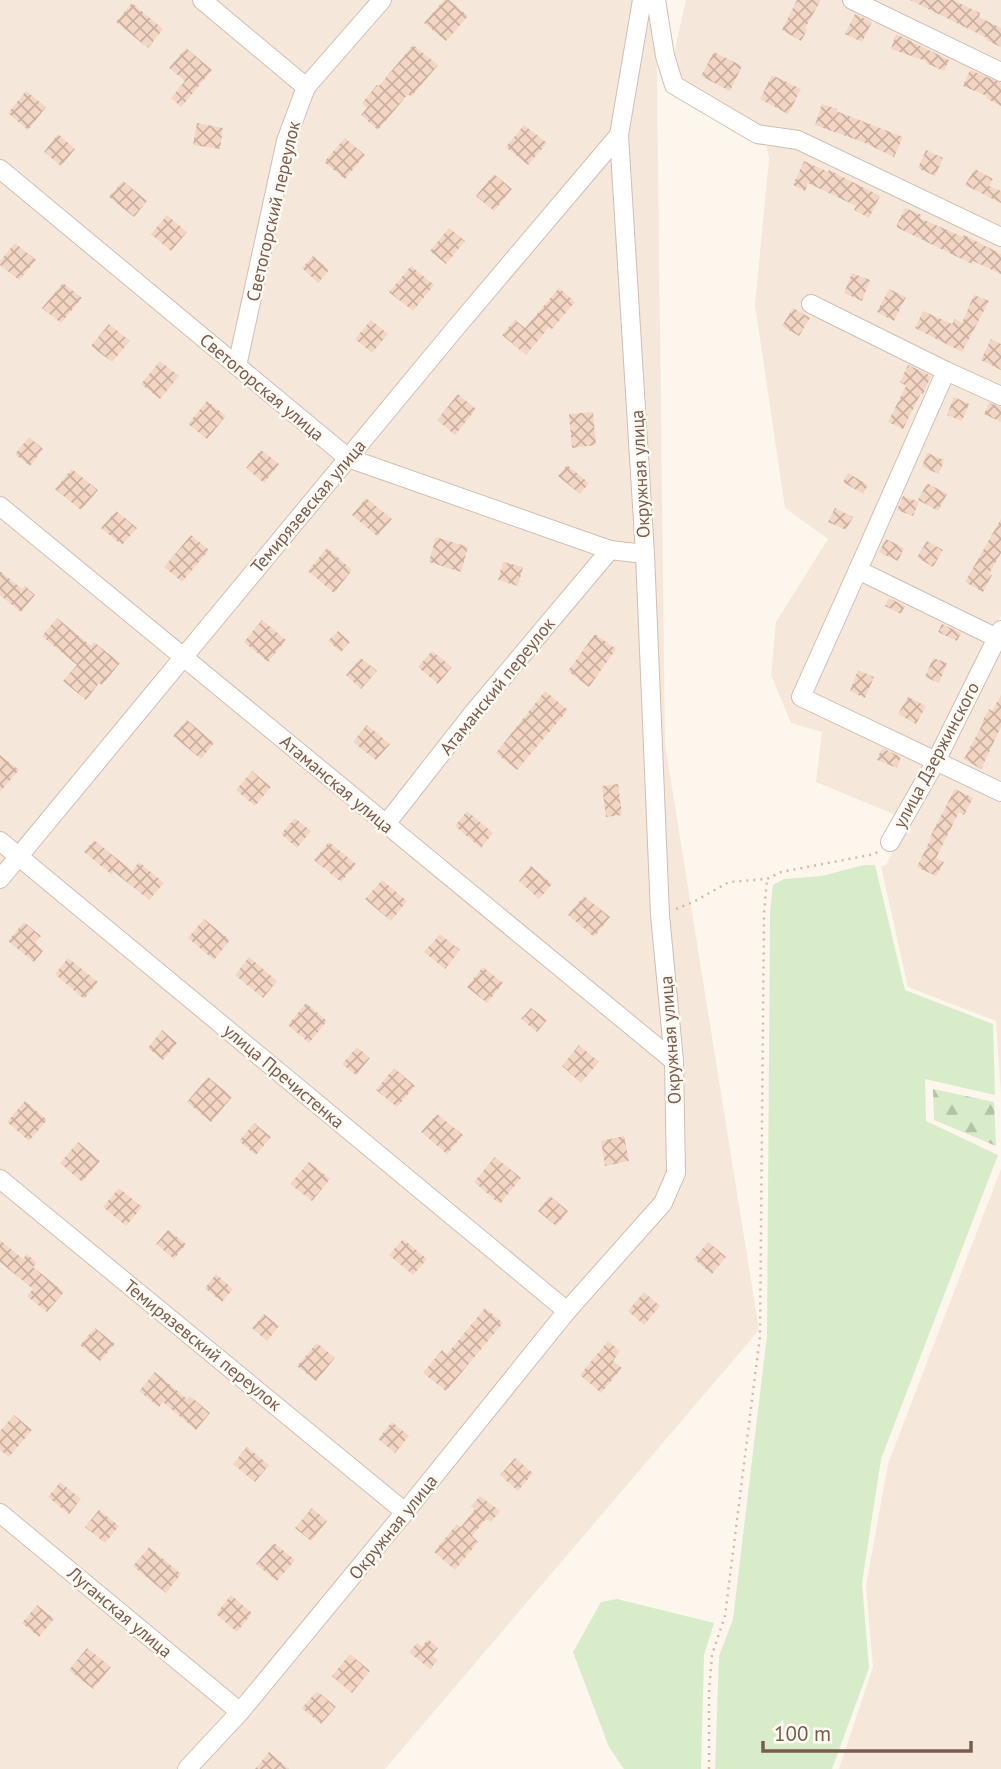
<svg xmlns="http://www.w3.org/2000/svg" width="1001" height="1769" viewBox="0 0 1001 1769" font-family="'PT Sans',sans-serif">
	<style>
		.residential { fill: #f5e8da }
		.forest { fill: url(#forest-firs) }
		.garden { fill: #d8ecc9 }
		.building { fill: url(#building-cross-hatch) }
		.lines { fill: none; stroke-linecap: round; stroke-linejoin: round }
		.minor-casing { stroke: #d1beb0; stroke-width: 20 }
		.path { stroke: #d9b8a5; stroke-width: 2.5; stroke-dasharray: 2 5; stroke-linecap: butt }
		.minor { stroke: #fff; stroke-width: 18 }
		.labels { text-anchor: middle; dominant-baseline: central; stroke-width: 5; stroke-linejoin: round; paint-order: stroke }
		.street-label { font-size: 18px; fill: #7a5c4d; stroke: #fffaf3 }
	</style>
	<defs>
		<pattern id="forest-firs" width="22" height="20" patternUnits="userSpaceOnUse" patternTransform="scale(1.75)"><rect width="22" height="20" fill="#d8ecc9"/><path d="M5 1l3.5 6h-7zM16 11l3.5 6h-7z" fill="#b4c2a5"/></pattern>
		<pattern id="building-cross-hatch" width="8" height="8" patternUnits="userSpaceOnUse" patternTransform="scale(1.75)"><rect width="8" height="8" fill="#f3d5c3"/><path d="M0 0l8 8M0 8l8-8" fill="none" stroke="#cab0a1"/></pattern>
	</defs>
	<rect width="100%" height="100%" fill="#fdf6ec"/>
	<g class="residential">
		<polygon points="0,0 656,0 665,744 759,1330 385,1769 0,1769"/>
		<polygon points="686,0 1001,0 1001,616 898,816 816,782 822,732 791,723 771,675 776,622 828,539 785,508 755,305 769,159 764,130 676,77 674,54"/>
		<polygon points="1001,648 1001,1094 996,1021 908,987 881,866 886,865"/>
		<polygon points="1001,1169 1001,1769 839,1769 873,1667 866,1586 888,1464"/>
	</g>
	<polygon class="forest" points="933,1089 994,1102 996,1146 934,1120"/>
	<g class="garden">
		<polygon points="864,865 875,865 905,990 993,1024 995,1095 925,1079 926,1121 998,1155 881,1459 862,1583 869,1668 832,1769 715,1769 719,1656 733,1619 767,1335 770,911 773,885 784,879 822,876"/>
		<polygon points="617,1599 714,1623 704,1655 701,1769 624,1769 609,1747 573,1652 601,1602"/>
	</g>
	<g class="building">
		<polygon points="444,0 449,0 468,16 446,41 424,23"/>
		<polygon points="797,0 821,0 805,28 807,30 801,41 782,30"/>
		<polygon points="910,0 953,0 980,13 979,17 1001,28 1001,47 986,40 987,38"/>
		<polygon points="132,3 163,29 148,48 116,22"/>
		<polygon points="855,14 872,22 862,42 845,34"/>
		<polygon points="896,34 949,60 944,71 926,63 926,61 891,49"/>
		<polygon points="413,45 438,65 411,97 408,94 378,130 361,115 367,108 362,103 377,85 379,86"/>
		<polygon points="186,48 212,70 181,107 171,98 185,81 169,68"/>
		<polygon points="714,52 742,66 730,91 701,76"/>
		<polygon points="970,70 1001,83 1001,106 986,98 987,96 963,86"/>
		<polygon points="772,75 801,89 788,114 760,99"/>
		<polygon points="26,91 46,107 28,130 8,113"/>
		<polygon points="822,104 837,109 836,111 903,137 894,157 863,142 815,125"/>
		<polygon points="197,123 223,128 220,149 193,145"/>
		<polygon points="524,125 547,143 528,165 506,147"/>
		<polygon points="58,134 75,149 61,166 44,152"/>
		<polygon points="345,138 365,155 345,179 324,162"/>
		<polygon points="926,150 943,158 935,176 918,168"/>
		<polygon points="804,161 828,172 829,170 880,196 869,218 854,210 856,206 808,183 805,191 793,185"/>
		<polygon points="975,169 993,179 989,186 1001,191 1001,203 965,185"/>
		<polygon points="494,174 512,189 494,211 476,196"/>
		<polygon points="123,181 147,201 134,217 109,197"/>
		<polygon points="905,208 922,215 920,218 963,237 964,235 1001,254 1001,274 973,261 972,264 896,227"/>
		<polygon points="167,215 187,232 171,251 151,234"/>
		<polygon points="449,228 465,241 446,264 430,251"/>
		<polygon points="15,243 36,260 19,280 0,265 0,261"/>
		<polygon points="313,256 329,270 318,283 302,268"/>
		<polygon points="411,266 434,285 413,311 389,292"/>
		<polygon points="852,273 870,280 862,301 844,293"/>
		<polygon points="63,283 82,298 61,323 42,308"/>
		<polygon points="559,288 575,302 552,329 549,327 526,355 502,335 515,320 525,328"/>
		<polygon points="889,289 906,297 894,321 877,312"/>
		<polygon points="974,295 989,301 962,352 915,328 923,311 952,324 955,319 962,323"/>
		<polygon points="793,308 810,318 799,336 782,326"/>
		<polygon points="371,320 388,334 372,353 355,339"/>
		<polygon points="109,324 130,341 112,362 91,346"/>
		<polygon points="991,339 1001,344 1001,370 981,360"/>
		<polygon points="160,361 179,376 160,399 141,384"/>
		<polygon points="908,365 931,376 923,394 921,393 903,429 888,422 906,386 900,382"/>
		<polygon points="458,394 476,409 455,435 437,420"/>
		<polygon points="954,397 969,404 962,421 947,415"/>
		<polygon points="207,401 226,416 207,439 188,424"/>
		<polygon points="989,403 1001,407 1001,422 984,414"/>
		<polygon points="593,412 596,445 572,448 569,414"/>
		<polygon points="29,437 43,449 30,466 15,454"/>
		<polygon points="261,450 279,464 264,483 246,468"/>
		<polygon points="927,453 944,460 939,474 922,467"/>
		<polygon points="567,465 589,483 580,494 558,476"/>
		<polygon points="72,469 98,490 81,510 55,489"/>
		<polygon points="848,473 868,485 863,494 843,482"/>
		<polygon points="927,483 947,494 938,511 918,500"/>
		<polygon points="903,496 919,502 913,516 897,510"/>
		<polygon points="366,498 392,519 377,536 352,515"/>
		<polygon points="835,508 853,517 846,530 828,522"/>
		<polygon points="116,511 137,528 122,545 101,528"/>
		<polygon points="1001,519 1001,553 989,574 992,575 983,592 965,582"/>
		<polygon points="191,535 209,550 182,582 164,567"/>
		<polygon points="436,537 468,547 461,572 429,562"/>
		<polygon points="886,539 904,548 898,561 879,552"/>
		<polygon points="927,541 943,550 933,567 917,557"/>
		<polygon points="327,548 352,570 334,593 308,571"/>
		<polygon points="503,562 523,567 518,586 498,580"/>
		<polygon points="0,571 22,589 25,586 35,595 21,612 0,595"/>
		<polygon points="889,598 905,606 901,614 885,606"/>
		<polygon points="57,618 91,646 94,642 120,663 102,685 99,683 86,700 63,681 77,665 42,636"/>
		<polygon points="262,620 286,640 268,662 244,642"/>
		<polygon points="942,624 961,633 957,641 938,632"/>
		<polygon points="338,631 350,642 341,652 328,641"/>
		<polygon points="595,634 616,649 589,687 568,671"/>
		<polygon points="432,651 452,667 438,684 418,667"/>
		<polygon points="361,658 377,671 361,689 346,675"/>
		<polygon points="933,658 947,663 939,683 925,677"/>
		<polygon points="858,670 874,677 865,698 850,691"/>
		<polygon points="545,691 568,710 517,770 496,753"/>
		<polygon points="1001,695 1001,727 981,769 964,759 983,723 982,722 989,709 992,711"/>
		<polygon points="908,697 926,706 916,724 898,714"/>
		<polygon points="187,720 214,743 201,759 173,736"/>
		<polygon points="367,725 390,744 376,760 353,742"/>
		<polygon points="882,748 901,757 897,768 877,760"/>
		<polygon points="0,755 19,770 0,792"/>
		<polygon points="252,771 271,787 255,806 236,790"/>
		<polygon points="618,784 622,815 606,817 602,786"/>
		<polygon points="955,789 973,798 964,815 959,812 936,858 944,862 936,876 917,867 931,838 930,837"/>
		<polygon points="467,811 493,833 481,848 455,826"/>
		<polygon points="295,818 311,831 297,848 281,834"/>
		<polygon points="94,840 132,871 139,862 164,883 149,900 113,871 111,874 84,852"/>
		<polygon points="329,842 356,864 341,882 314,860"/>
		<polygon points="531,866 552,884 539,899 519,881"/>
		<polygon points="382,880 407,901 391,921 365,899"/>
		<polygon points="584,896 610,917 594,937 568,915"/>
		<polygon points="204,919 230,940 214,960 188,938"/>
		<polygon points="24,922 41,936 35,943 43,951 34,962 8,941"/>
		<polygon points="440,934 460,950 445,969 424,952"/>
		<polygon points="249,957 277,981 263,998 235,975"/>
		<polygon points="68,958 98,982 84,999 55,974"/>
		<polygon points="483,967 503,983 487,1003 467,987"/>
		<polygon points="306,1003 327,1021 309,1043 288,1025"/>
		<polygon points="531,1008 547,1020 537,1032 521,1019"/>
		<polygon points="162,1030 177,1043 163,1060 148,1048"/>
		<polygon points="579,1045 599,1062 581,1083 562,1066"/>
		<polygon points="357,1047 370,1058 356,1075 342,1064"/>
		<polygon points="394,1068 415,1086 397,1107 376,1090"/>
		<polygon points="208,1077 232,1097 211,1122 187,1102"/>
		<polygon points="25,1101 47,1120 29,1141 7,1122"/>
		<polygon points="437,1114 463,1135 447,1154 421,1132"/>
		<polygon points="254,1123 271,1137 256,1155 239,1141"/>
		<polygon points="624,1136 629,1161 605,1166 601,1141"/>
		<polygon points="78,1142 100,1161 82,1182 60,1163"/>
		<polygon points="495,1157 521,1178 500,1204 474,1182"/>
		<polygon points="309,1162 330,1179 312,1201 290,1184"/>
		<polygon points="119,1188 142,1207 126,1226 103,1207"/>
		<polygon points="550,1196 568,1211 556,1226 538,1211"/>
		<polygon points="168,1230 186,1244 174,1259 156,1244"/>
		<polygon points="403,1239 427,1259 413,1275 389,1255"/>
		<polygon points="0,1240 23,1259 27,1254 37,1263 33,1267 64,1292 47,1312 27,1296 33,1289 0,1262"/>
		<polygon points="708,1242 726,1257 712,1274 694,1259"/>
		<polygon points="216,1274 233,1289 222,1302 205,1288"/>
		<polygon points="644,1292 660,1306 644,1325 628,1311"/>
		<polygon points="485,1308 503,1323 446,1391 423,1373 442,1350 447,1354"/>
		<polygon points="264,1314 279,1326 267,1341 252,1328"/>
		<polygon points="95,1328 115,1344 100,1361 80,1345"/>
		<polygon points="608,1341 620,1351 613,1361 622,1368 601,1393 580,1375"/>
		<polygon points="317,1343 335,1358 316,1381 297,1366"/>
		<polygon points="155,1372 187,1399 190,1396 210,1413 196,1430 163,1402 159,1407 139,1391"/>
		<polygon points="14,1415 32,1430 9,1457 0,1450 0,1431"/>
		<polygon points="392,1422 409,1436 395,1453 378,1439"/>
		<polygon points="247,1447 269,1465 255,1482 233,1464"/>
		<polygon points="515,1458 533,1473 518,1491 500,1475"/>
		<polygon points="60,1482 81,1499 69,1514 48,1497"/>
		<polygon points="480,1496 500,1511 491,1522 486,1519 472,1536 478,1542 455,1570 434,1552 457,1524 461,1527 475,1509 471,1506"/>
		<polygon points="312,1508 327,1521 311,1541 295,1528"/>
		<polygon points="99,1510 119,1526 105,1543 85,1527"/>
		<polygon points="274,1543 295,1560 277,1581 256,1564"/>
		<polygon points="149,1547 181,1574 166,1593 133,1566"/>
		<polygon points="231,1595 252,1613 237,1632 216,1614"/>
		<polygon points="37,1605 54,1619 39,1637 22,1623"/>
		<polygon points="428,1639 438,1648 432,1656 438,1660 430,1669 409,1652 417,1643 422,1647"/>
		<polygon points="87,1648 111,1667 93,1689 69,1670"/>
		<polygon points="350,1654 370,1671 352,1693 332,1676"/>
		<polygon points="317,1691 336,1707 321,1724 302,1708"/>
		<polygon points="269,1752 289,1769 255,1769"/>
	</g>
	<g class="lines">
		<g class="minor-casing">
			<g id="minor">
				<polyline points="202,0 306,87"/>
				<polyline points="656,0 665,56 674,85 757,134 798,140 1001,237"/>
				<polyline points="852,0 1001,72"/>
				<polyline points="0,169 348,458 610,550 645,554"/>
				<polyline points="811,304 946,371 1001,396"/>
				<polyline points="237,366 286,141 306,87 382,0"/>
				<polyline points="946,371 858,570 997,638"/>
				<polyline points="0,506 674,1061"/>
				<polyline points="858,570 801,697 1001,792"/>
				<polyline points="386,824 473,713 610,550"/>
				<polyline points="0,841 567,1311"/>
				<polyline points="890,842 936,761 1001,630"/>
				<polyline points="0,879 454,330 619,135"/>
				<polyline points="0,1179 405,1512"/>
				<polyline points="0,1513 240,1712"/>
				<polyline points="187,1769 240,1712 405,1512 567,1311 663,1203 676,1173 674,1061 660,915 645,554 619,135 642,0"/>
			</g>
		</g>
		<g class="path">
			<polyline points="676,909 695,901 729,882 767,879 781,872 875,854 879,850"/>
			<polyline points="709,1769 709,1692 712,1655 725,1616 760,1336 764,914 767,879"/>
		</g>
		<use href="#minor" class="minor"/>
	</g>
	<g class="labels">
		<g class="street-label">
			<text transform="translate(273 211) rotate(-77)">Светогорский переулок</text>
			<text transform="translate(262 387) rotate(40)">Светогорская улица</text>
			<text transform="translate(640 474) rotate(-93)">Окружная улица</text>
			<text transform="translate(308 506) rotate(-50)">Темирязевская улица</text>
			<text transform="translate(497 686) rotate(-51)">Атаманский переулок</text>
			<text transform="translate(936 755) rotate(-62)">улица Дзержинского</text>
			<text transform="translate(337 784) rotate(40)">Атаманская улица</text>
			<text transform="translate(670 1040) rotate(-94)">Окружная улица</text>
			<text transform="translate(284 1076) rotate(40)">улица Пречистенка</text>
			<text transform="translate(203 1345) rotate(39)">Темирязевский переулок</text>
			<text transform="translate(393 1527) rotate(-51)">Окружная улица</text>
			<text transform="translate(120 1612) rotate(40)">Луганская улица</text>
		</g>
	</g>
	<path d="M763 1741v10h208v-10" fill="none" stroke="#7a5c4d" stroke-width="3.5"/>
	<text x="774" y="1741" font-size="21" fill="#7a5c4d" stroke="#fffaf3" stroke-width="5" paint-order="stroke">100 m</text>
</svg>
